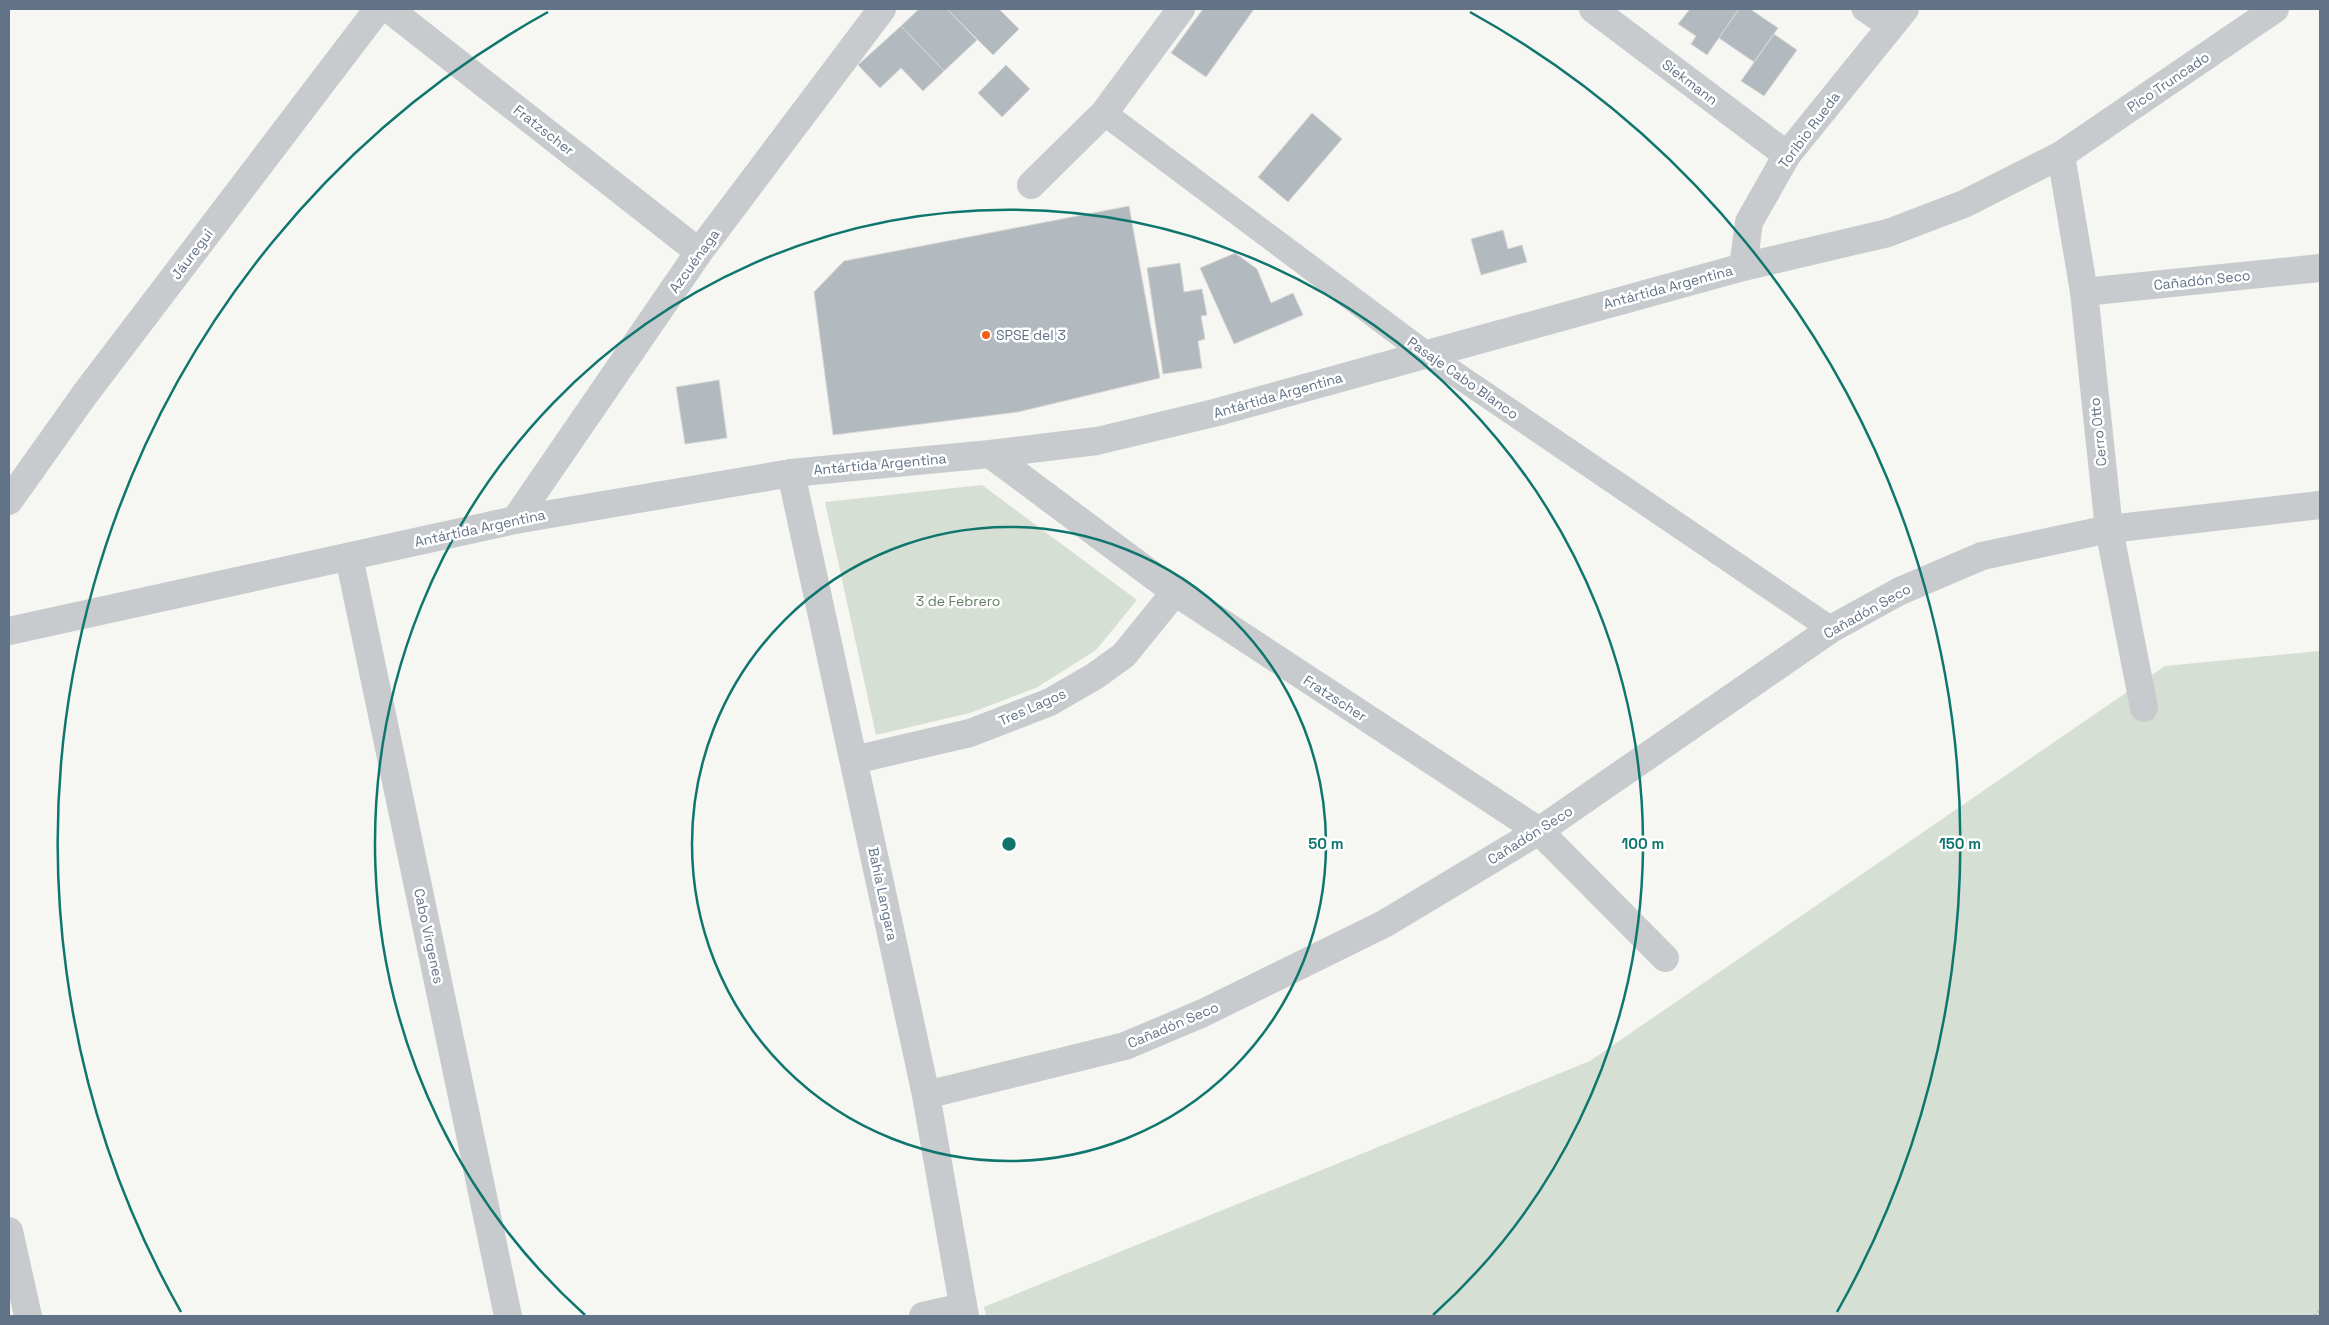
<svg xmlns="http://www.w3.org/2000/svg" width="2329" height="1325" viewBox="0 0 2329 1325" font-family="'Space Grotesk',sans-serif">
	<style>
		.green { fill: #d6dfd3 }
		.building { fill: #b2b9bf; stroke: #d7d8d5 }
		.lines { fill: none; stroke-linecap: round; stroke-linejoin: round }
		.path { stroke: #c0c2c4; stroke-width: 3; stroke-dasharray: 2.5 2.5; stroke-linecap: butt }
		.service { stroke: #c8cbce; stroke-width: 25 }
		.minor { stroke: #c8cbce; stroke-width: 28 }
		.tertiary { stroke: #c8cbce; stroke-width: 28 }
		.ring { fill: none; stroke: #0f766e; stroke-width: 2.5 }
		.poi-dot { fill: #f55f14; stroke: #fff; stroke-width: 2 }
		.labels { text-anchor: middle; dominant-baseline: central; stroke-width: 5; stroke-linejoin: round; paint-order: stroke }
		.street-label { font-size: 14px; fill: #627387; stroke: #fff }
		.poi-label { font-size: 14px; fill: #627387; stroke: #fff; text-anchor: start }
		.park-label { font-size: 14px; fill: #647d62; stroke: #fff }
		.centre { fill: #0f766e; stroke: #fff; stroke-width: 2.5 }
		.ring-label { font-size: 15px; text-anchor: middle; font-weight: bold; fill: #0f766e; stroke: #fff; stroke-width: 5; stroke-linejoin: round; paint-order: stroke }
	</style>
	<rect width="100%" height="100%" fill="#f6f6f2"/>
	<g class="green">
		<polygon points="982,485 1137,600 1096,650 1036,688 970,713 876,735 825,502"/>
		<polygon points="2320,651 2320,1316 986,1316 984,1307 1590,1061 2165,666"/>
	</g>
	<g class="building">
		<polygon points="919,9 947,9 977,40 944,71 901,26"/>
		<polygon points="947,9 999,9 1019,29 993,55"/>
		<polygon points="1203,9 1254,9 1206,77 1171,53"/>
		<polygon points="1690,9 1739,9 1707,55 1691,44 1696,36 1678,24"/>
		<polygon points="1739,9 1750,9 1778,28 1754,62 1719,38"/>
		<polygon points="901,26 944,71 923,91 901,68 880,88 858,65"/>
		<polygon points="1774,34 1797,50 1764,96 1741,81"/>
		<polygon points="1006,65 1030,89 1002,117 978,93"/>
		<polygon points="1312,113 1342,139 1288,202 1258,177"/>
		<polygon points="1129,206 1160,378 1018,412 833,435 814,292 844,261"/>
		<polygon points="1503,230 1508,249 1522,245 1527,262 1481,275 1471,239"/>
		<polygon points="1235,253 1257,269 1271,303 1293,293 1303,315 1234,344 1200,268"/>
		<polygon points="1180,263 1184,292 1202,289 1207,315 1201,316 1205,339 1198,341 1202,368 1163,374 1147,268"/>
		<polygon points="719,380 727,438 685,444 676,387"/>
	</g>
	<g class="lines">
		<polyline class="path" points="2314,1316 2320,1310"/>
		<g class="service">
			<polyline points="1864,9 1890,27"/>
			<polyline points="1104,113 1426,354 1831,629"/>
		</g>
		<g class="minor">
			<polyline points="389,9 699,252"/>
			<polyline points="1593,9 1787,155"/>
			<polyline points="2061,155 2084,292 2109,529 2144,708"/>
			<polyline points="1031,185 1104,113 1181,9"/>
			<polyline points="1743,267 1749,222 1787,155 1905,9"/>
			<polyline points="2084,292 2320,268"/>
			<polyline points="990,454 1175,592 1539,831 1665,958"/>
			<polyline points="791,473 926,1095 965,1316"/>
			<polyline points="9,501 85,394 378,9"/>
			<polyline points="515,520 791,473 990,454 1097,441 1214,413 1743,267 1888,233 1964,204 2061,155 2275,9"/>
			<polyline points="349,557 508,1316"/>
			<polyline points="854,760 970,733 1050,702 1095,676 1124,655 1175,592"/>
			<polyline points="926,1095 1125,1046 1203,1013 1384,924 1539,831 1831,629 1900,591 1982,556 2109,529 2320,505"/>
			<polyline points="9,1231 28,1316"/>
			<polyline points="923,1316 963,1307"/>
		</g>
		<polyline class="tertiary" points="9,631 515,520 699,252 882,9"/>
	</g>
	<g class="ring">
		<circle cx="1009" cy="844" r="317"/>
		<path d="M585 1315A634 634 0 1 1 1433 1315"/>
		<path d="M181 1312A951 951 0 0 1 548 12M1470 12A951 951 0 0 1 1837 1312"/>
	</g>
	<circle class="poi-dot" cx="986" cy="335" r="5"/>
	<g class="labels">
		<g class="street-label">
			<text transform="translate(1690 82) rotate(37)">Siekmann</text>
			<text transform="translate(2168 82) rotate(-34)">Pico Truncado</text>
			<text transform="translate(544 130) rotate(38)">Fratzscher</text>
			<text transform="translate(1809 130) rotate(-53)">Toribio Rueda</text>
			<text transform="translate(192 254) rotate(-53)">Jáuregui</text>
			<text transform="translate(694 261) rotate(-54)">Azcuénaga</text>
			<text transform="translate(2202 280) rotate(-6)">Cañadón Seco</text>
			<text transform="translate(1668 287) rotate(-15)">Antártida Argentina</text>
			<text transform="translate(1463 378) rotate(35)">Pasaje Cabo Blanco</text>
			<text transform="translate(1278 395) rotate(-16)">Antártida Argentina</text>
			<text transform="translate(2098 432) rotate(-96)">Cerro Otto</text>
			<text transform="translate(880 464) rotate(-5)">Antártida Argentina</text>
			<text transform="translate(480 528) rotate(-12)">Antártida Argentina</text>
			<text transform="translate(1867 611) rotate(-29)">Cañadón Seco</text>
			<text transform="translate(1335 698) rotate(33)">Fratzscher</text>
			<text transform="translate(1032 707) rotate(-24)">Tres Lagos</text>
			<text transform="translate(1530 835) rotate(-32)">Cañadón Seco</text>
			<text transform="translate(883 894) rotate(78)">Bahía Langara</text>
			<text transform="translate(429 936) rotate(78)">Cabo Virgenes</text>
			<text transform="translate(1173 1025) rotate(-23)">Cañadón Seco</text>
		</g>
		<g class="poi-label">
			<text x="996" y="335">SPSE del 3</text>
		</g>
		<g class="park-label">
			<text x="958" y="601">3 de Febrero</text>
		</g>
	</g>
	<circle cx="1009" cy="844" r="8" class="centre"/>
	<g class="ring-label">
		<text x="1326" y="849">50 m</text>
		<text x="1643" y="849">100 m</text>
		<text x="1960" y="849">150 m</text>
	</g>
	<rect width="2329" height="1325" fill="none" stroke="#627387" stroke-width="20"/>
</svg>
